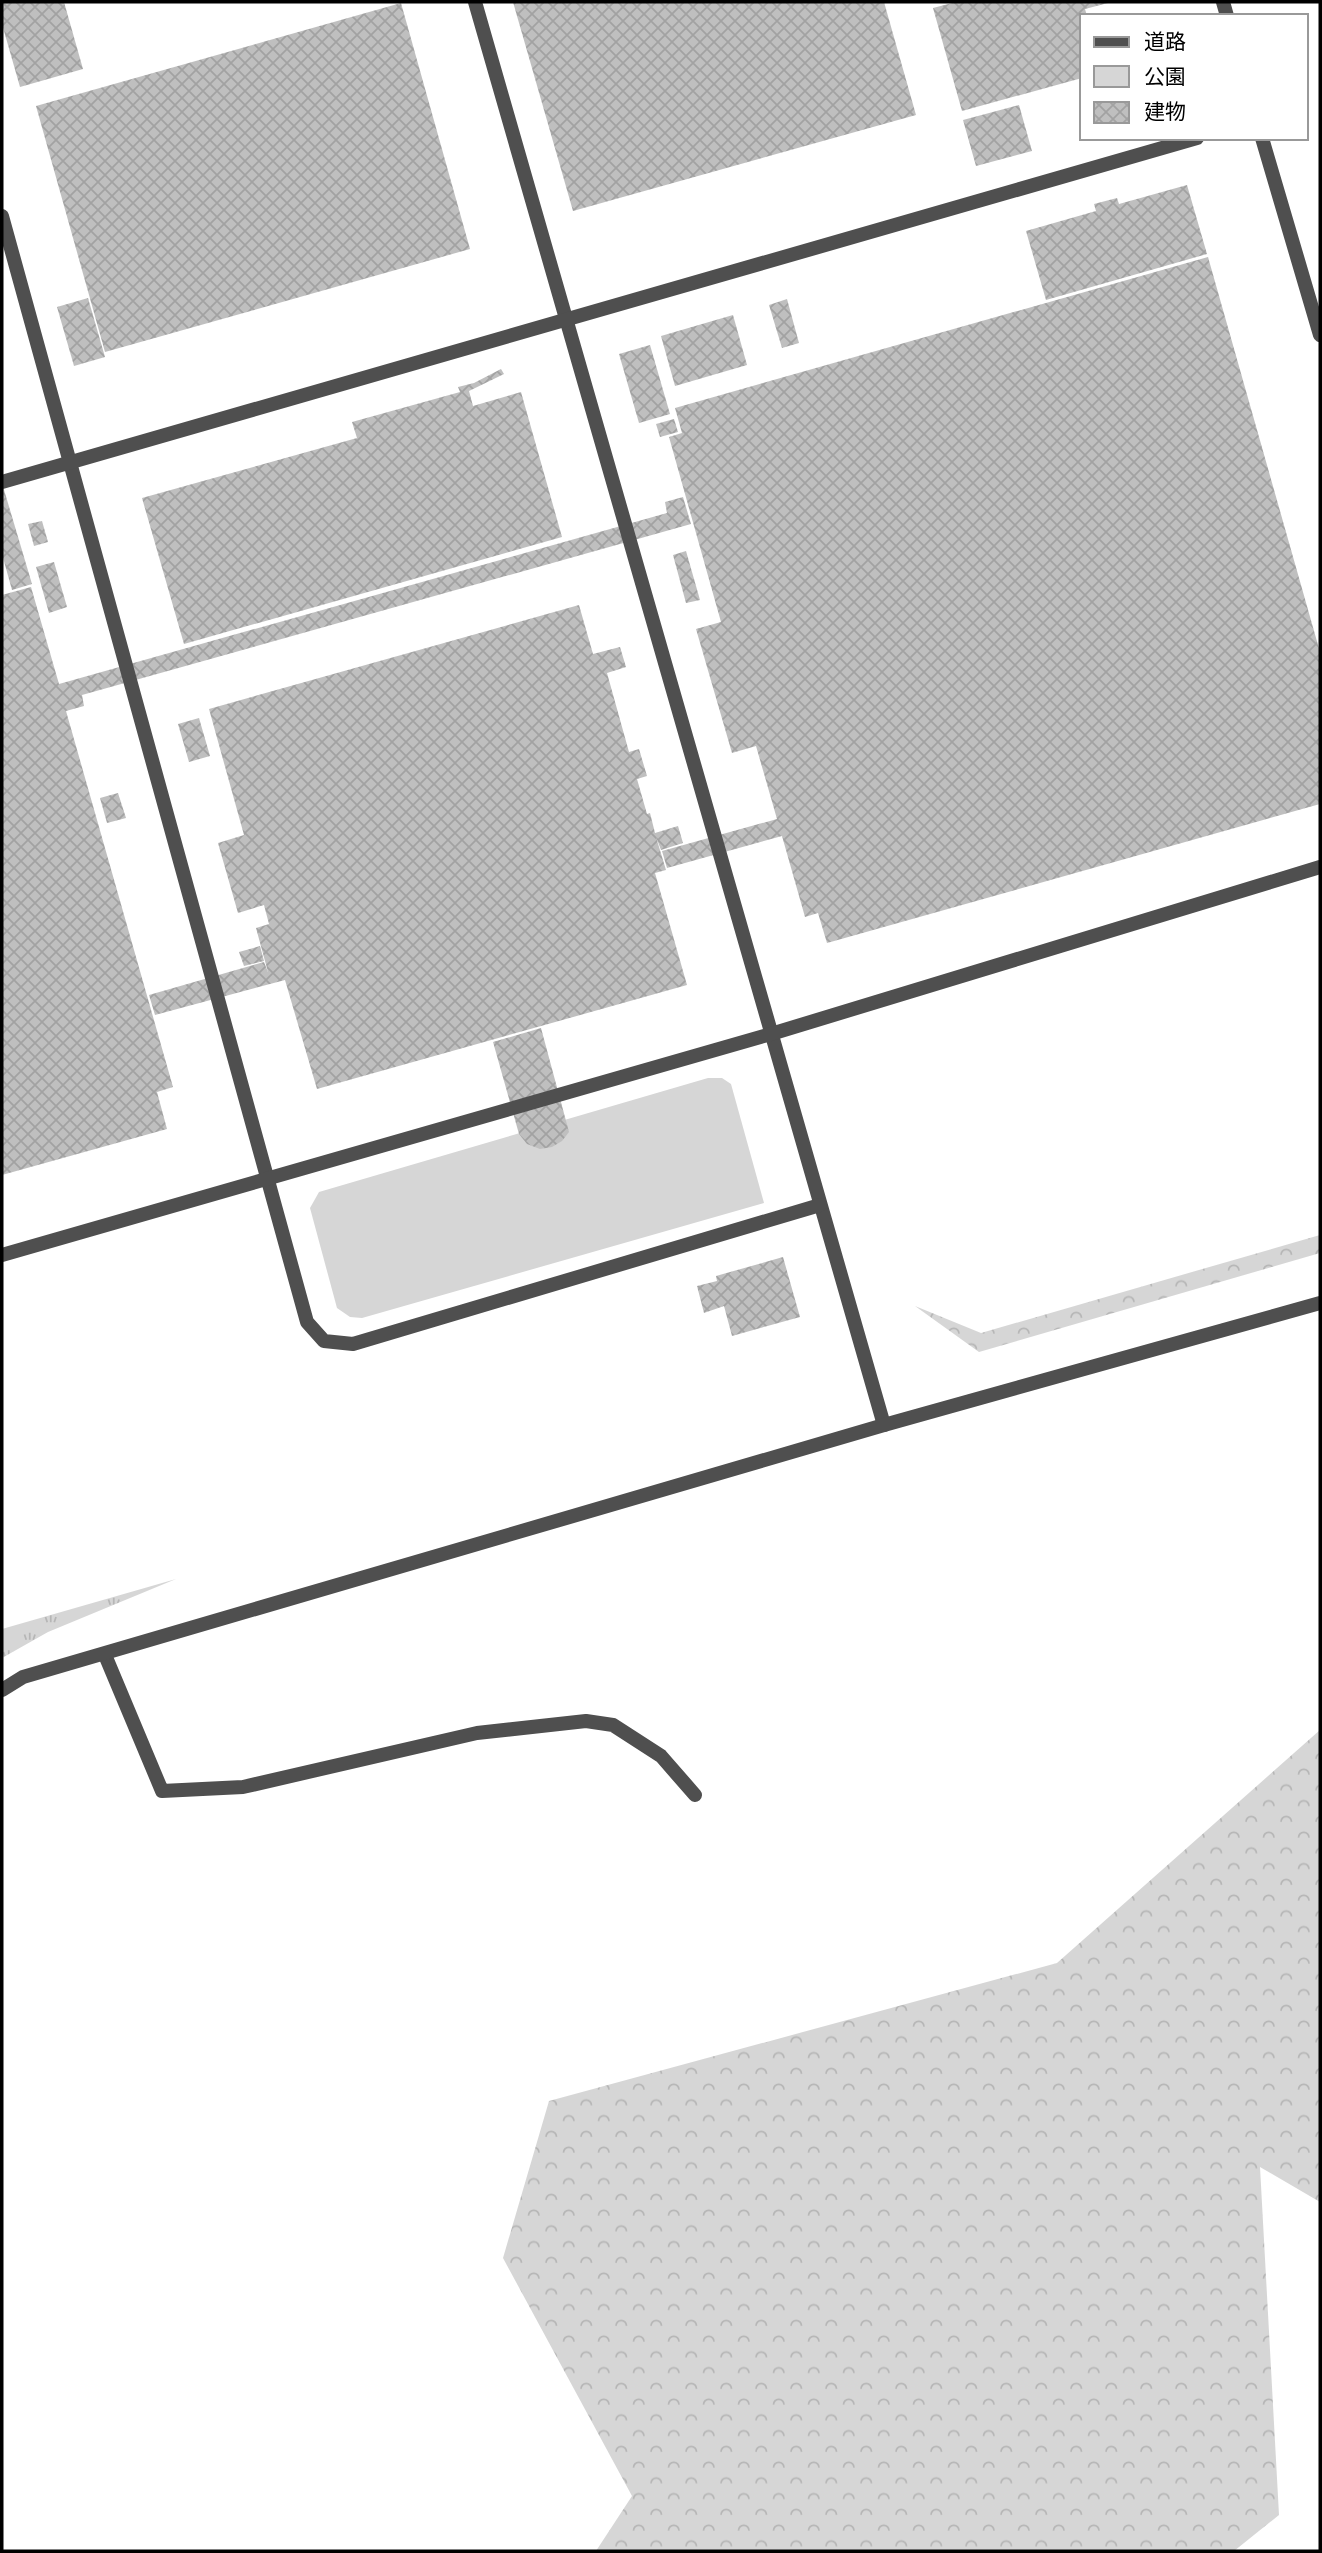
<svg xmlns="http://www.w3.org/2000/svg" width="1322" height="2553" viewBox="0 0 1322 2553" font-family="Poppins,'Noto Sans JP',sans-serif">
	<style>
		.grass { fill: url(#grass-tufts) }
		.forest { fill: url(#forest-crowns) }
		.green { fill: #d6d6d6 }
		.building { fill: url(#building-cross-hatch) }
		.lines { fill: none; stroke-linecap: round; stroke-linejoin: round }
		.service { stroke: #4f4f4f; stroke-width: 14 }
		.minor { stroke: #4f4f4f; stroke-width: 14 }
		.tertiary { stroke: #4f4f4f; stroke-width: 14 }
	</style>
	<defs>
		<pattern id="grass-tufts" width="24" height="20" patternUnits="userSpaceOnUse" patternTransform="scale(1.75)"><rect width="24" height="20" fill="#d6d6d6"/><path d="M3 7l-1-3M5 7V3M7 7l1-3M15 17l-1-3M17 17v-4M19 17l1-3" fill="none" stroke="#b6b6b6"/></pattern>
		<pattern id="forest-crowns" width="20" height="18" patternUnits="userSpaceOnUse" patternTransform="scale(1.75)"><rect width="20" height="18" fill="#d6d6d6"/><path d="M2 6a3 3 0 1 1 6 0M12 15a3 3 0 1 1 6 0" fill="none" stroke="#b6b6b6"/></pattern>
		<pattern id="building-cross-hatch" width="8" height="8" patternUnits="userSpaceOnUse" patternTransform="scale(1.75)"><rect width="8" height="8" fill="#bfbfbf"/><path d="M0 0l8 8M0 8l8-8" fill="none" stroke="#a2a2a2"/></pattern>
	</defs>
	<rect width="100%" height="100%" fill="#fff"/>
	<polygon class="grass" points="176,1579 48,1632 2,1658 2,1629"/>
	<g class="forest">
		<polygon points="1320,1235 1320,1253 979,1352 915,1306 981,1333"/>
		<polygon points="1320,1730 1320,2202 1260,2167 1279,2515 1234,2551 596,2551 632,2496 503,2258 549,2101 1057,1963"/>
	</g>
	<polygon class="green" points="708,1078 722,1078 731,1084 764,1203 362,1318 350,1317 337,1308 310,1208 319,1192"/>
	<g class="building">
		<polygon points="2,2 64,2 83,69 20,87 2,24"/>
		<polygon points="513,2 884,2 916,115 573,211"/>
		<polygon points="956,2 1108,2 1108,3 1085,9 1087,16 1082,16 1082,78 962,111 933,8"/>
		<polygon points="401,3 470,249 105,352 36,106"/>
		<polygon points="1019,105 1032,151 976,166 963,120"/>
		<polygon points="1187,185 1207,254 1046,300 1026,231 1096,211 1094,204 1117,198 1119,204"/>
		<polygon points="1208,257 1320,652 1320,804 827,943 818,913 805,917 782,836 667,868 662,851 777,819 756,746 732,753 696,629 721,622 669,437 682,433 675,408"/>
		<polygon points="88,298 105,357 74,366 57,307"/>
		<polygon points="787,299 799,343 782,348 769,305"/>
		<polygon points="733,315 747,365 675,386 661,336"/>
		<polygon points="650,345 670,414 639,423 619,354"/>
		<polygon points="501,369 504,374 469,391 473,406 521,392 562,537 184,644 142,498 357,438 352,422 460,392 458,387 474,383"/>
		<polygon points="674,419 678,432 660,437 656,424"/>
		<polygon points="2,483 32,584 12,590 2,554"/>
		<polygon points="683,497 691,524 82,695 84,706 66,711 173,1087 157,1092 167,1129 2,1175 2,595 31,587 59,684 667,513 665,502"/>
		<polygon points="42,521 48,542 34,546 28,524"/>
		<polygon points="686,551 700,600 686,603 673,555"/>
		<polygon points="54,562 67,607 49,613 36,567"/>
		<polygon points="579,605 593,654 620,647 626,667 607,673 629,752 639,749 647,776 637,779 647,814 650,813 655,833 678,826 683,843 661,850 656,837 666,870 655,873 687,985 317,1089 285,980 155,1015 149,995 264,962 268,972 256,928 269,924 264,905 238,913 218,843 244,835 209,709"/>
		<polygon points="199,718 210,756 189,762 178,724"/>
		<polygon points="118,793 126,818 107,823 100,798"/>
		<polygon points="260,946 264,961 244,966 239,952"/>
		<polygon points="541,1028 569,1132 562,1141 552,1147 540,1149 527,1144 519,1134 493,1042"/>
		<polygon points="783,1257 800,1317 732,1336 724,1306 704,1313 697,1286 717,1281 716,1276"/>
	</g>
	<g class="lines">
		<g class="service">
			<polyline points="475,2 884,1425"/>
			<polyline points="1223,2 1227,16"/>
			<polyline points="1262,138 1320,335"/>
			<polyline points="2,216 307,1322 324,1341 353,1344 820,1205"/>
			<polyline points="2,482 1197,138"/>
			<polyline points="2,1255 771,1034 1320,867"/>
		</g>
		<polyline class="minor" points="105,1655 162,1791 243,1787 477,1733 586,1721 613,1725 661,1756 695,1795"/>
		<polyline class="tertiary" points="2,1690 23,1677 884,1425 1320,1303"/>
	</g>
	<rect width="1322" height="2553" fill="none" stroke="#000000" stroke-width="7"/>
	<rect x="1080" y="14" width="228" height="126" fill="#ffffff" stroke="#999999" stroke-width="2"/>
	<rect x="1094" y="37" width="35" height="10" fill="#4f4f4f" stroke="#999999" stroke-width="2"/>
	<text x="1144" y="49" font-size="21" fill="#000000">道路</text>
	<rect x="1094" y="66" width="35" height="21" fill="#d6d6d6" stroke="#999999" stroke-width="2"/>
	<text x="1144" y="84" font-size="21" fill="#000000">公園</text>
	<rect x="1094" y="102" width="35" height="21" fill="url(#building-cross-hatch)" stroke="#999999" stroke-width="2"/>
	<text x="1144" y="119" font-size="21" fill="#000000">建物</text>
</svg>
